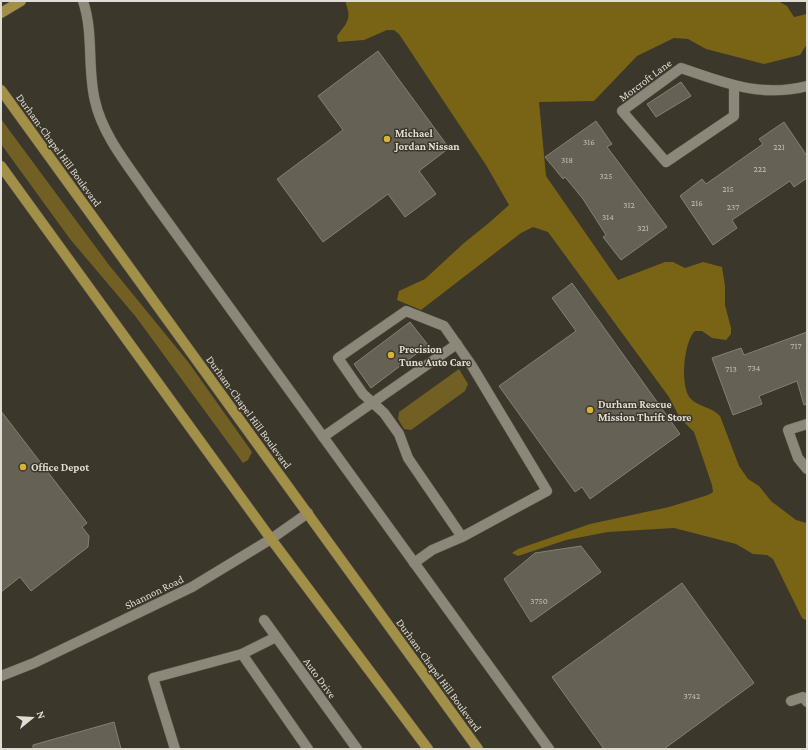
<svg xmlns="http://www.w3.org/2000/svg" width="808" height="750" viewBox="0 0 808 750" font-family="'Crimson Pro',serif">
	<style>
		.green { fill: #715f23 }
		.forest { fill: #796415 }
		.building { fill: #656154; stroke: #848072 }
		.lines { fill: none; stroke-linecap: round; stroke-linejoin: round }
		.minor-casing { stroke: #575449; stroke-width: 11 }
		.major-casing { stroke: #575449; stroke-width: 11 }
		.minor { stroke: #8c8879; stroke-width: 10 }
		.major { stroke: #a28f48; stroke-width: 10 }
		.poi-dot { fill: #d8b434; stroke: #3b372b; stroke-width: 1.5 }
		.labels { text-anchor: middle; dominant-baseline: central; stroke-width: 3; stroke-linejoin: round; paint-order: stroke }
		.number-label { font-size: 9px; fill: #c0beb5 }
		.street-label { font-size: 11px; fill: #dfddd5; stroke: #3b372b }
		.poi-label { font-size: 11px; font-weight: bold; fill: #dfddd5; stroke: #3b372b; text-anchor: start }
	</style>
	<rect width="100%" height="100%" fill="#3b372b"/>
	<g class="green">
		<polygon points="1,119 109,265 189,363 252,452 248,460 243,463 136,317 70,239 1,144"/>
		<polygon points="459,369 468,384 465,391 411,430 404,429 398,419 399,412"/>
	</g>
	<path class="forest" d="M345,1h433l9,5 7,11 13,-3v30l-7,11 -36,9 -58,-15 -18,-10 -14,-1 -37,18 -43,45 -55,1 7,74 72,104 47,-18h8l12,6 18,-6 19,5 3,19v19l6,23v6l-5,6 -14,-2 -10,-7h-7c-11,10 -16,56 -4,68 8,8 21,8 29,17l19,50 9,13 11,7 12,15 25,19 11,3v98l-5,-3 -29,-59 -6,-4 -14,-1 -17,-10 -62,-16 -66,4 -42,8 -48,16 -6,-3 6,-4 72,-25 79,-17 39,-12 5,-3 -1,-7 -18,-53 -14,-14 -11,-21 -121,-165 -15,-5 -12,6 -100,77 -24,-10 2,-9 26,-12 39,-36 26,-21 19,-17 -23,-40 -87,-131 -5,-4h-7l-23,10 -26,2 -1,-6c11,-15 15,-17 8,-35z"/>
	<g class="building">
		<polygon points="378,51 449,148 419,171 436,194 405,217 388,194 323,242 277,179 343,130 318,96"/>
		<polygon points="681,82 691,96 656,117 647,104"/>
		<polygon points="596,121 612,144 607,147 667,227 621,260 603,237 606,235 583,199 565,177 563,179 545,157"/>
		<polygon points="784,122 807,156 807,178 794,187 790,181 732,220 737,228 713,245 680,196 702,179 706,184 763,144 759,139"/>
		<polygon points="572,283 680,434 590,499 582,487 575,492 499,386 576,331 552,298"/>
		<polygon points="410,322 428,345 371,388 354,364"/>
		<polygon points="807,332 807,404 804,405 797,381 759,396 762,404 733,415 712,358 741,348 744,355"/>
		<polygon points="1,411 87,523 82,527 89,536 88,547 31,591 20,577 1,592"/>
		<polygon points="581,546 601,572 531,622 504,579 535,553"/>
		<polygon points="682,583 754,683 664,749 604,749 552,677"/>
		<polygon points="114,722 121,749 33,749 33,745"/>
	</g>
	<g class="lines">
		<g class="minor-casing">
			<g id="minor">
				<path d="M83,1c11,33 4,67 12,100 8,36 36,68 56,98l398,550"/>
				<path d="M734,87v29l-68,46 -44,-51 59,-43c44,15 79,30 126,18"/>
				<polyline points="807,424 788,430 798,458 807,469"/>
				<polyline points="323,437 457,344"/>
				<polyline points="414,563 432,550 462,537 547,491 472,366 444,326 406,311 338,358 363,394 384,413 399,434 408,458 462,537"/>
				<polyline points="264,620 357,749"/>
				<polyline points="276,637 242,654 308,749"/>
				<polyline points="1,676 34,663 192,587 271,539 308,513"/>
				<polyline points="791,701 803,697 807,702"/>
				<polyline points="175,749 153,678 242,654"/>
			</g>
		</g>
		<g class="major-casing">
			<g id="major">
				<polyline points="1,13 21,1"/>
				<polyline points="1,90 478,749"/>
				<polyline points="1,166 271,539 428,749"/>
			</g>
		</g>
		<use href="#minor" class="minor"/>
		<use href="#major" class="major"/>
	</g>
	<g class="poi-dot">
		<circle cx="387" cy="139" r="4"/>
		<circle cx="391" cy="355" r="4"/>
		<circle cx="590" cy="410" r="4"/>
		<circle cx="23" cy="467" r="4"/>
	</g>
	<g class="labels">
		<g class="number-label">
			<text x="589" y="142">316</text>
			<text x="779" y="147">221</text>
			<text x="567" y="160">318</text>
			<text x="760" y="169">222</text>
			<text x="606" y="176">325</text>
			<text x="728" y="189">215</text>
			<text x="697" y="203">216</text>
			<text x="629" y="205">312</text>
			<text x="733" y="207">237</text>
			<text x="608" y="217">314</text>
			<text x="643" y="228">321</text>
			<text x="796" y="346">717</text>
			<text x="754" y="368">734</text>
			<text x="731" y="369">713</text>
			<text x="539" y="601">3750</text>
			<text x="692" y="696">3742</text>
		</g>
		<g class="street-label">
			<text transform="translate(645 80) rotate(-37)">Morcroft Lane</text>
			<text transform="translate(59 150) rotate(54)">Durham-Chapel Hill Boulevard</text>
			<text transform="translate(249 412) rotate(54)">Durham-Chapel Hill Boulevard</text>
			<text transform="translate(154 592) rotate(-26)">Shannon Road</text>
			<text transform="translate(439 675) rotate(54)">Durham-Chapel Hill Boulevard</text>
			<text transform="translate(320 678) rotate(54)">Auto Drive</text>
		</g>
		<g class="poi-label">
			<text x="395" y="133">Michael<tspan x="395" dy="13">Jordan Nissan</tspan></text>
			<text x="399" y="349">Precision<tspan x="399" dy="13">Tune Auto Care</tspan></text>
			<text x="598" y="404">Durham Rescue<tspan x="598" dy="13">Mission Thrift Store</tspan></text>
			<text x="31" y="467">Office Depot</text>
		</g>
	</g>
	<rect width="808" height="750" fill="none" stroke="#dfddd5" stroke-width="4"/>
	<g transform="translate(32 718) rotate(72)" stroke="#3b372b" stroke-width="3" paint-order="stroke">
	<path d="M0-3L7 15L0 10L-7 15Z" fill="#dfddd5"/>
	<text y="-6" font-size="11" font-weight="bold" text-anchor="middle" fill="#dfddd5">N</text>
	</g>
</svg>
